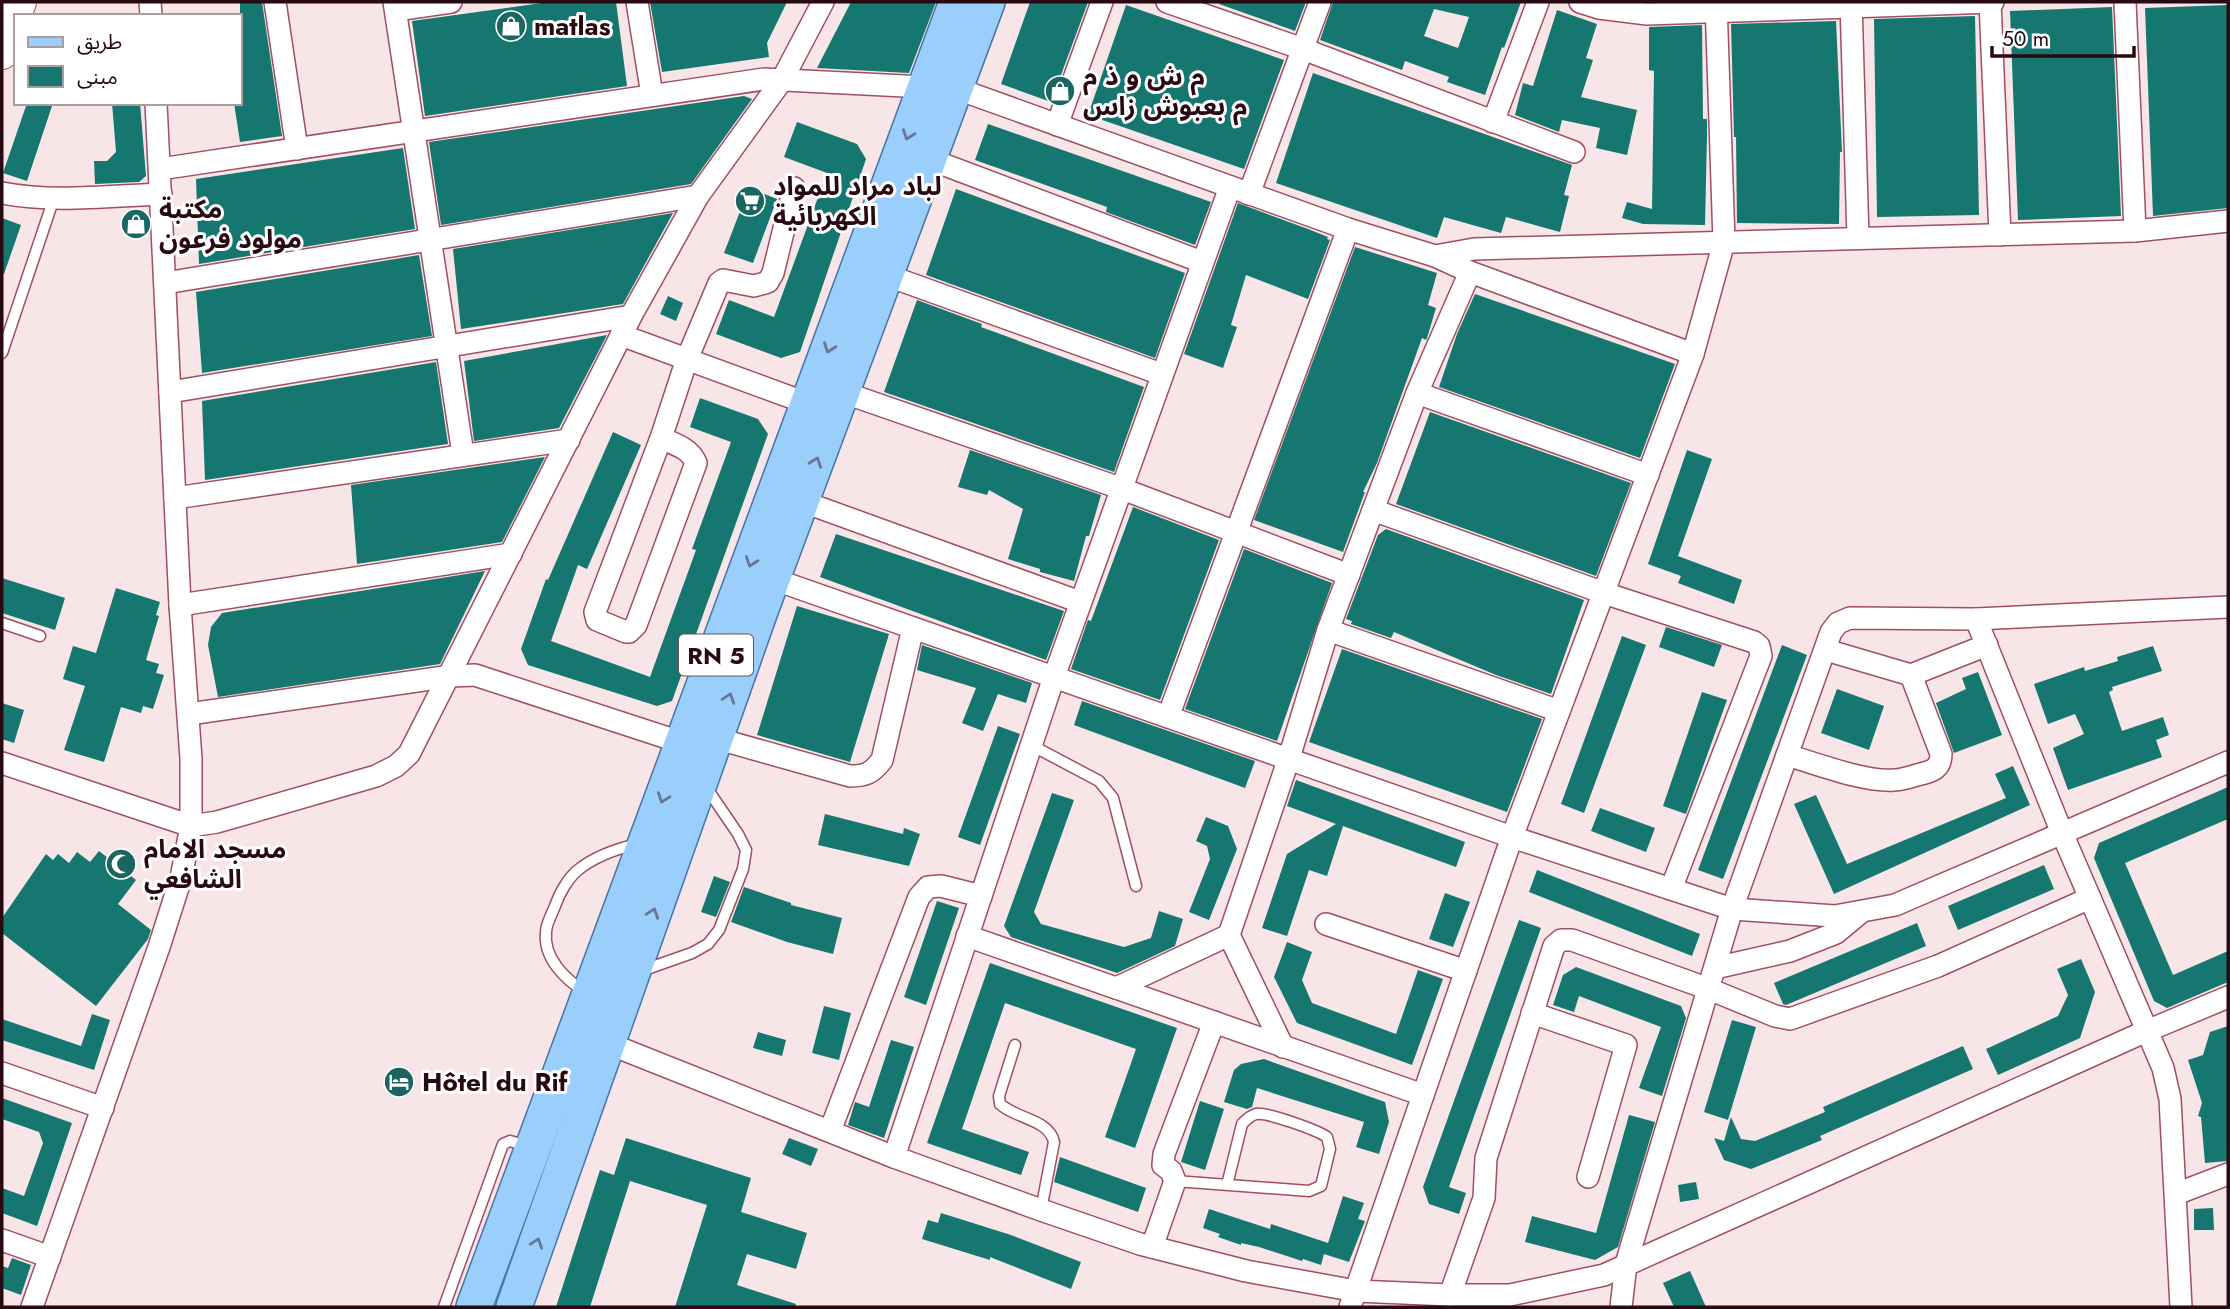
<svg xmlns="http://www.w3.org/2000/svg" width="2230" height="1309" viewBox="0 0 2230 1309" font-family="Jost,'Noto Sans Arabic',sans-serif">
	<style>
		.building { fill: #157770; fill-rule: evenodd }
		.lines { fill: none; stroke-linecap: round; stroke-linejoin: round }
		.lane-casing { stroke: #9e5061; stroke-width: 13 }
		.street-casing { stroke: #9e5061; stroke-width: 24 }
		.secondary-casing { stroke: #9e5061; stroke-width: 34 }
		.primary-casing { stroke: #4674a8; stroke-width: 38 }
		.lane { stroke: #fff; stroke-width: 10 }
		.street { stroke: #fff; stroke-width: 21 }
		.secondary { stroke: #fff; stroke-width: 32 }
		.primary { stroke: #9acefb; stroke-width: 35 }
		.oneway { stroke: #677692 }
		.labels { text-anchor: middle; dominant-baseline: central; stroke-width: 6; stroke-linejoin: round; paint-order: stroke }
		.shield { fill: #fff; stroke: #695459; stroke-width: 2 }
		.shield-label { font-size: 24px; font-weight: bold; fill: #290a12 }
		.poi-label { font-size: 26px; font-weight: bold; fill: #290a12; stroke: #fff; text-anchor: start }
	</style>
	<rect width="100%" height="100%" fill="#f8e5e8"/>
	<g class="building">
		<polygon points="240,2 262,2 282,136 240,142 234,103 240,103"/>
		<polygon points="549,2 616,2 627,86 425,116 412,21"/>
		<polygon points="650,2 787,2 767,43 769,57 662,72"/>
		<polygon points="851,2 936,2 909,73 817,68"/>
		<polygon points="1030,2 1088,2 1051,102 1001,84"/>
		<polygon points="1220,2 1306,2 1295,31 1219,4"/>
		<path d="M1333,2h188l-17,46 -2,-1 -17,48 -38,-13 2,-5 -44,-16 -3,9 -82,-30zM1434,9l35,8 -11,31 -34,-12z"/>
		<polygon points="1126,5 1284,60 1244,169 1088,115"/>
		<polygon points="2228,5 2228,208 2153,216 2145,8"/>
		<polygon points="2112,7 2121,216 2018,220 2010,11"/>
		<polygon points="1557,10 1597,24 1586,58 1593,60 1581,97 1637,110 1627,155 1596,148 1600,128 1562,120 1559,132 1515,115 1523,83 1533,86"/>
		<polygon points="1975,16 1979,215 1877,217 1874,19"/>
		<polygon points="1836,21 1842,152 1840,152 1839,224 1737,223 1736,137 1734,137 1731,24"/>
		<polygon points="1702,25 1703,119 1707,119 1707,136 1705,225 1643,224 1622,218 1627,202 1652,209 1654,71 1649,70 1649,27"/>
		<polygon points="1313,73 1572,165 1564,195 1569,196 1560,232 1506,217 1501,233 1444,217 1437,238 1276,183"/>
		<polygon points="744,96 752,99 691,184 441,225 429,142"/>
		<polygon points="27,103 53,103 27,181 3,173"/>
		<polygon points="112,103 140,103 146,176 139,182 95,184 94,161 107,161 116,152"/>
		<polygon points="797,122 857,144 866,159 800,352 781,358 716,334 729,300 774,317 827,173 784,157"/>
		<polygon points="988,124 1211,202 1195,245 1106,212 1107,207 975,160"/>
		<polygon points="403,148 415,229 199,264 196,179"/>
		<polygon points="749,188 777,199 753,263 724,253"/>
		<polygon points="956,189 1185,273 1155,358 926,275"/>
		<polygon points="1238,203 1308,229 1328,237 1327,239 1330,240 1308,299 1246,275 1231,325 1237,327 1223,368 1184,354"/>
		<polygon points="673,213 623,304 461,329 453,249"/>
		<polygon points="2,218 21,225 4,274 2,273"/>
		<polygon points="1355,247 1437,273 1428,305 1436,308 1427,338 1426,340 1422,338 1377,463 1363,492 1365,492 1343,552 1254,520"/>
		<polygon points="419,255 432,336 202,373 196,292"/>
		<polygon points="1475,294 1675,364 1640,458 1439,387 1457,334"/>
		<polygon points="668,296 683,303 676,321 660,314"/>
		<polygon points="917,300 982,324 981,327 1144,387 1114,472 884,392"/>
		<polygon points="607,335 559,428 474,441 464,361"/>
		<polygon points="436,362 448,444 205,480 202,401"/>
		<polygon points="700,398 758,419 768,434 672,701 657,706 528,665 521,649 546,579 548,580 613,432 641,445 587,569 578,565 551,641 650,677 696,550 692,549 731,442 690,427"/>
		<polygon points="1430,412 1631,483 1596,576 1396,504"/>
		<polygon points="970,450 1101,495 1089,536 1086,536 1074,581 1040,572 1040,569 1008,559 1023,509 989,490 987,495 958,487"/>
		<polygon points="1687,450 1712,459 1678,556 1742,580 1734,604 1678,583 1681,576 1648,564"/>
		<polygon points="545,457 502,542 357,564 351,485"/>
		<polygon points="1133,507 1219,540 1160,700 1071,669 1088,620 1091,621"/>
		<polygon points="1386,529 1584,600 1551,694 1496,675 1394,632 1391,638 1351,624 1352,621 1346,619 1378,535"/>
		<polygon points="836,534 1064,611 1046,660 820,577"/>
		<polygon points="1244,549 1332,583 1277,741 1185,709"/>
		<polygon points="485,571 440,664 218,697 208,645 211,627 222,613"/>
		<polygon points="2,578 65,598 55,630 2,613"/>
		<polygon points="116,588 160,602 156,615 159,616 146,660 159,664 156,673 164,675 153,709 143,706 141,713 121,707 104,762 64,750 85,686 63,679 73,646 96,653"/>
		<polygon points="797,606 889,634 850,762 757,735"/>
		<polygon points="1666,627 1722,645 1714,667 1659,647"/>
		<polygon points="1622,636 1646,645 1584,813 1561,804"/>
		<polygon points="922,645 1032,683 1026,703 998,694 983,731 962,723 976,688 917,670"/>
		<polygon points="1782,645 1807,655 1723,879 1698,870"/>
		<polygon points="2153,646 2162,671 2112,687 2113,690 2109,692 2122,731 2163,717 2169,735 2156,740 2162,757 2068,790 2053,748 2084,734 2075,714 2048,724 2034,684 2084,667 2085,671 2118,661 2117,657"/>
		<polygon points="1342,649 1542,719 1507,812 1309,742"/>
		<polygon points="1978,672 2002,735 1954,753 1936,703 1966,689 1962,678"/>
		<polygon points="1837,689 1884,706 1869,750 1821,733"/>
		<polygon points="1702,692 1727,700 1686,814 1663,806"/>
		<polygon points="1082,701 1255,761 1245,788 1074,725"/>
		<polygon points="2,703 24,710 14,743 2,739"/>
		<polygon points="998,726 1020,734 980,845 958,837"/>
		<polygon points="2013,766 2030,805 1834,894 1794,804 1816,795 1847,864 2006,798 1995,774"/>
		<polygon points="1296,780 1465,842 1456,867 1343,826 1327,876 1309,870 1287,936 1262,928 1287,854 1336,824 1287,806"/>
		<polygon points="2228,787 2228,819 2125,863 2173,975 2228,951 2228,982 2167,1008 2154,1001 2094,858 2099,843"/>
		<polygon points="1052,793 1074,800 1034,912 1041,924 1124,947 1151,938 1159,911 1183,919 1175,946 1117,973 1011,937 1004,926"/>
		<polygon points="1600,808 1655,828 1646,852 1591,831"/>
		<polygon points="825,814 903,834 904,828 920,834 909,866 818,845"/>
		<polygon points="1206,817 1228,826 1237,849 1209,920 1189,912 1210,859 1207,846 1196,841"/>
		<polygon points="99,851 136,880 118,904 151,930 148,939 96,1006 2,933 2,918 46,854 53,860 58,854 69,863 77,852 90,862"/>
		<polygon points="2044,865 2054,889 1958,930 1948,906"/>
		<polygon points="1537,870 1700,934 1692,956 1529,892"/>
		<polygon points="714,876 730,882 716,917 701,912"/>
		<polygon points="744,887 791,903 791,905 842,918 833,954 787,942 731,922"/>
		<polygon points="1445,893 1470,902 1453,947 1429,939"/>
		<polygon points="937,901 959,908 926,1005 904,997"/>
		<polygon points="1519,920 1541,928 1449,1187 1466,1193 1459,1214 1429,1204 1423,1187"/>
		<polygon points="1917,923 1926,946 1786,1005 1783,1004 1774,983"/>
		<polygon points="1287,942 1312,952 1302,980 1312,1003 1396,1034 1418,970 1443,979 1412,1065 1297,1023 1274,977"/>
		<polygon points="2081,959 2095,992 2080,1038 1998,1075 1986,1049 2058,1016 2068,995 2057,969"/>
		<polygon points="990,963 1177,1028 1135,1148 1105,1137 1136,1049 1005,1003 962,1129 1029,1152 1021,1175 927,1143"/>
		<polygon points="1576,967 1681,1006 1686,1018 1662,1096 1639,1088 1661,1027 1579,996 1574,1012 1553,1005 1563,975"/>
		<polygon points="824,1006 851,1013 839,1060 812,1053"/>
		<polygon points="92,1014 110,1020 94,1070 2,1040 2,1019 81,1046"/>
		<polygon points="1732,1020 1756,1027 1728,1120 1704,1112"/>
		<polygon points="2228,1026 2228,1161 2205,1163 2201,1117 2198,1116 2202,1103 2188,1060 2203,1055 2210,1032"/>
		<polygon points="758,1032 786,1040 782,1056 753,1048"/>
		<polygon points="891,1040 914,1047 884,1138 848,1125 855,1102 869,1107"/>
		<polygon points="1963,1046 1973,1069 1820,1136 1822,1140 1751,1169 1724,1160 1714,1138 1724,1141 1731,1117 1741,1139 1755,1141 1825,1112 1823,1107"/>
		<polygon points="1264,1059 1385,1102 1389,1122 1379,1154 1356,1147 1364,1122 1257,1088 1252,1107 1247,1109 1224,1102 1234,1070 1241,1064"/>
		<polygon points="2,1098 72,1123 37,1226 2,1213 2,1188 24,1196 43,1143 39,1132 2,1119"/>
		<polygon points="1200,1101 1224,1109 1205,1170 1181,1162"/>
		<polygon points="1629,1115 1655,1122 1618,1247 1595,1260 1525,1242 1532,1216 1596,1233"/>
		<polygon points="626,1138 751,1178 741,1212 807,1233 796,1269 747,1254 737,1285 796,1304 795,1307 675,1307 707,1205 630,1181 590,1307 556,1307 600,1170 614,1175"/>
		<polygon points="789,1138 818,1149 811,1166 782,1154"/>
		<polygon points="1060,1157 1146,1188 1138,1212 1054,1182"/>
		<polygon points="1696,1182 1699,1199 1680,1202 1678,1185"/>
		<polygon points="1343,1196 1364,1203 1358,1219 1365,1221 1349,1262 1324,1254 1321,1265 1303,1259 1302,1261 1259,1247 1241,1243 1241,1245 1218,1237 1220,1234 1203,1228 1209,1209 1270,1229 1271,1224 1328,1243"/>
		<polygon points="2213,1208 2214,1230 2194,1230 2194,1209"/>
		<polygon points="941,1213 1011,1235 1081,1262 1071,1289 990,1257 990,1260 922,1239 928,1220 938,1223"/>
		<polygon points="12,1258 31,1265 21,1295 2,1288 2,1266 8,1268"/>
		<polygon points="1690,1271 1706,1307 1674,1307 1663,1283"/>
	</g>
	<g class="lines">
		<g class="lane-casing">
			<g id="lane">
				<polyline points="2,353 54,198"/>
				<polyline points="2,623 40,636"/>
				<polyline points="1031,745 1099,781 1113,798 1136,886"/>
				<polyline points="641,971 692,953 708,944 719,930 743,869 746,850 738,834 706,787"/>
				<path d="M585,992c-20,-13 -42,-34 -39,-60 0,-8 6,-18 9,-26 4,-12 13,-28 23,-36 17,-14 38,-21 59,-26"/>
				<path d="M1015,1045l-16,51 1,8c16,15 49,15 54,38l-13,68"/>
				<path d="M1175,1181l134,10 12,-5 9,-37 -3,-12c-10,-7 -60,-25 -71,-23 -7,2 -10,6 -14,10l-15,61"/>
				<polyline points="444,1307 503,1144 510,1141 527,1146"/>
			</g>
		</g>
		<g class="street-casing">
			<g id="street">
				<polyline points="150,2 151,16"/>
				<polyline points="275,2 297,149"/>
				<polyline points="394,2 463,454"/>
				<polyline points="637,2 652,95"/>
				<polyline points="1167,2 1303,49 1574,152"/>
				<polyline points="1580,2 1599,8 1647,14 1993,2"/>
				<polyline points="1851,2 1858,238"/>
				<polyline points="1990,2 2000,235"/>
				<polyline points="2125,2 2135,231"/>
				<polyline points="396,10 451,2"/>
				<polyline points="955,88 1348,229 1435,256 1470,272 1693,354"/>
				<polyline points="1493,122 1538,2"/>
				<polyline points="1057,125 1102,2"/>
				<polyline points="929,159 1202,262"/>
				<polyline points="160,169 764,79 925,87"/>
				<path d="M2,193c51,10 107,3 159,1"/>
				<polyline points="1249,194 1320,2"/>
				<polyline points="1435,256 1474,249 2135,231 2228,221"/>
				<polyline points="886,275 1161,374"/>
				<polyline points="165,283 698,196"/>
				<polyline points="621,335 809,404"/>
				<polyline points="170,392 631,316"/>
				<polyline points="842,392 1120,488 1349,575"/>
				<polyline points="1417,393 1648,475"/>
				<path d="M661,438c13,6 29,10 35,25l-60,162 -7,7h-3l-29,-12 -2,-8 66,-174 26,-79 32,-76 4,-3 31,6 14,-4 5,-9 21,-85"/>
				<polyline points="175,498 569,440"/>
				<polyline points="801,501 1080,602"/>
				<polyline points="1373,510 1604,593 1754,642 1759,646 1761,656 1671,889"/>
				<polyline points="773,579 1512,837 1732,909 1835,916 1895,905 2228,762"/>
				<polyline points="180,605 511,554"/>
				<polyline points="1976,619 2062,833 2163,1068 2170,1099 2181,1307"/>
				<polyline points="1328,630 1559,711"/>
				<polyline points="1826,650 1911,675 1987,645"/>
				<polyline points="189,714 451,676 475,675 683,743"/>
				<polyline points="1168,717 1348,229"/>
				<path d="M715,738l135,38c16,0 22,-3 32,-16l31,-132"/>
				<path d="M1787,755c30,9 77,27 107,25 9,0 18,-4 27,-6 12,-3 20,-6 20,-20l-30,-79"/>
				<polyline points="2,763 191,826 217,822 376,776 396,766 409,754 631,316 698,196 782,80 823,2"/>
				<polyline points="1326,924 1466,971"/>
				<polyline points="1229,935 1289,758 1328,630 1417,393 1470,272"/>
				<polyline points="967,936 1423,1095"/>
				<polyline points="1715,968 1790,951 1836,933 1860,913"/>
				<polyline points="1116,988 1229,935 1283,1047"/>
				<polyline points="1532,1013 1626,1045 1588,1177"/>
				<polyline points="607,1043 894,1157 1041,1210 1140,1244 1246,1271 1356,1291 1450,1295 1510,1295 1604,1275 2142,1033 2228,997"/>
				<polyline points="2,1073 103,1108"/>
				<polyline points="830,1131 919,897 928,887 941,886 981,896"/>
				<polyline points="894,1157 1054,677 1230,187"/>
				<polyline points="2176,1194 2228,1174"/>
				<polyline points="2,1240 50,1257"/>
				<polyline points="1152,1247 1175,1181 1171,1171 1163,1165 1164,1154 1214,1022"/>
				<polyline points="1450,1295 1484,1198 1486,1158 1554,946 1561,940 1572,940 1709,989 1775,1016 1790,1019 1938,966 2090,898"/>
				<polyline points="32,1307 159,947 181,878 191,826 191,759 180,605 156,103"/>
				<polyline points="1350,1307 1512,837 1693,354 1724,242 1716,2"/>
				<polyline points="1621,1307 1626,1264 1732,909 1831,632 1838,623 1850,618 1976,619 2228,607"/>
			</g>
		</g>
		<g class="secondary-casing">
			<polyline id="secondary" points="2,53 20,2"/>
		</g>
		<g class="primary-casing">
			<g id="primary">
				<polyline points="474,1307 957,2"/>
				<polyline points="514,1307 760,611 987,2"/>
			</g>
		</g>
		<use href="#lane" class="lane"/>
		<use href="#street" class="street"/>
		<use href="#secondary" class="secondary"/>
		<use href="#primary" class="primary"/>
	</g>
	<defs><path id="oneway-chevron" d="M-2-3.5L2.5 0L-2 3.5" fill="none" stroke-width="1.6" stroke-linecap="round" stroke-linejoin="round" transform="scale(1.75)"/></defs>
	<g class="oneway">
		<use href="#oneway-chevron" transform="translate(908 135) rotate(110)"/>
		<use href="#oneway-chevron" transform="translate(829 348) rotate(110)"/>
		<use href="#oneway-chevron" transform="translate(816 462) rotate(-70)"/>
		<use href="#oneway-chevron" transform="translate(751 562) rotate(110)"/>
		<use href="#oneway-chevron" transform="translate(729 698) rotate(-71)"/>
		<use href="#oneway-chevron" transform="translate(663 798) rotate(110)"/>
		<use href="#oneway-chevron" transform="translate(653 913) rotate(-71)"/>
		<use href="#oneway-chevron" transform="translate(537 1243) rotate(-71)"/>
	</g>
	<defs>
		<g id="shop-disc" transform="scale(1.575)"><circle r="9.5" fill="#1b6660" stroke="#fff"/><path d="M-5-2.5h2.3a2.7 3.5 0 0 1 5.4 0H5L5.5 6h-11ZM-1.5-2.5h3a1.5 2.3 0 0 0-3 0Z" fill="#fff"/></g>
		<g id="supermarket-disc" transform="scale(1.575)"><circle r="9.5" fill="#1b6660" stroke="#fff"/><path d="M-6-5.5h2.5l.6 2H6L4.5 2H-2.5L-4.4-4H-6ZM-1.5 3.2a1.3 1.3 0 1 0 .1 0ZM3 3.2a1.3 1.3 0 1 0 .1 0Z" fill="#fff"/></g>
		<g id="mosque-disc" transform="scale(1.575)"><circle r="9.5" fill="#1b6660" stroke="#fff"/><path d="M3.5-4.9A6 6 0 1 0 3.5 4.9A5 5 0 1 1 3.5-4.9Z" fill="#fff"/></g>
		<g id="hotel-disc" transform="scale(1.575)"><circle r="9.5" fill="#1b6660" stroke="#fff"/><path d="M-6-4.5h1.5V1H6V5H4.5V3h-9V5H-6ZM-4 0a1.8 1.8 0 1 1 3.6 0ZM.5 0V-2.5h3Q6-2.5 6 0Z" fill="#fff"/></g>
	</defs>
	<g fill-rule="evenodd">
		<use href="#shop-disc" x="511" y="26"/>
		<use href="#shop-disc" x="1060" y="91"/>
		<use href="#supermarket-disc" x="750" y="201"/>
		<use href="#shop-disc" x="136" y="224"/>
		<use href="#mosque-disc" x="121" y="864"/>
		<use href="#hotel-disc" x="399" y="1082"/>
	</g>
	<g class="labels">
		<rect class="shield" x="679" y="634.5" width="74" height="41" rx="5"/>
		<g class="shield-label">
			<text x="716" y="655">RN 5</text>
		</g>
		<g class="poi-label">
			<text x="534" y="26">matlas</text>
			<text x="1083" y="76">م ش و ذ م<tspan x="1083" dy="30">م بعبوش زاس</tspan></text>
			<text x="773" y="186">لباد مراد للمواد<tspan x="773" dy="30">الكهربائية</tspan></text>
			<text x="159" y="209">مكتبة<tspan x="159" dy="30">مولود فرعون</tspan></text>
			<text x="144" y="849">مسجد الامام<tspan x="144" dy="30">الشافعي</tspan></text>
			<text x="422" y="1082">Hôtel du Rif</text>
		</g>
	</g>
	<rect width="2230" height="1309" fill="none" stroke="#290a12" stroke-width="7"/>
	<rect x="14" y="14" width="228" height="91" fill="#ffffff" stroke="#a99da0" stroke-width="2"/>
	<rect x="28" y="37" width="35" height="10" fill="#9acefb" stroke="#a99da0" stroke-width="2"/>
	<text x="77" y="49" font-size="21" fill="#290a12">طريق</text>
	<rect x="28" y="66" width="35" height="21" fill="#157770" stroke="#a99da0" stroke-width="2"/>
	<text x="77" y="84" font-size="21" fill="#290a12">مبنى</text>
	<path d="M1992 46v10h142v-10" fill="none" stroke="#290a12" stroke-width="3.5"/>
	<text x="2002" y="46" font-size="21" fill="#290a12" stroke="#ffffff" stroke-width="5" paint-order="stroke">50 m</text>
</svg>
